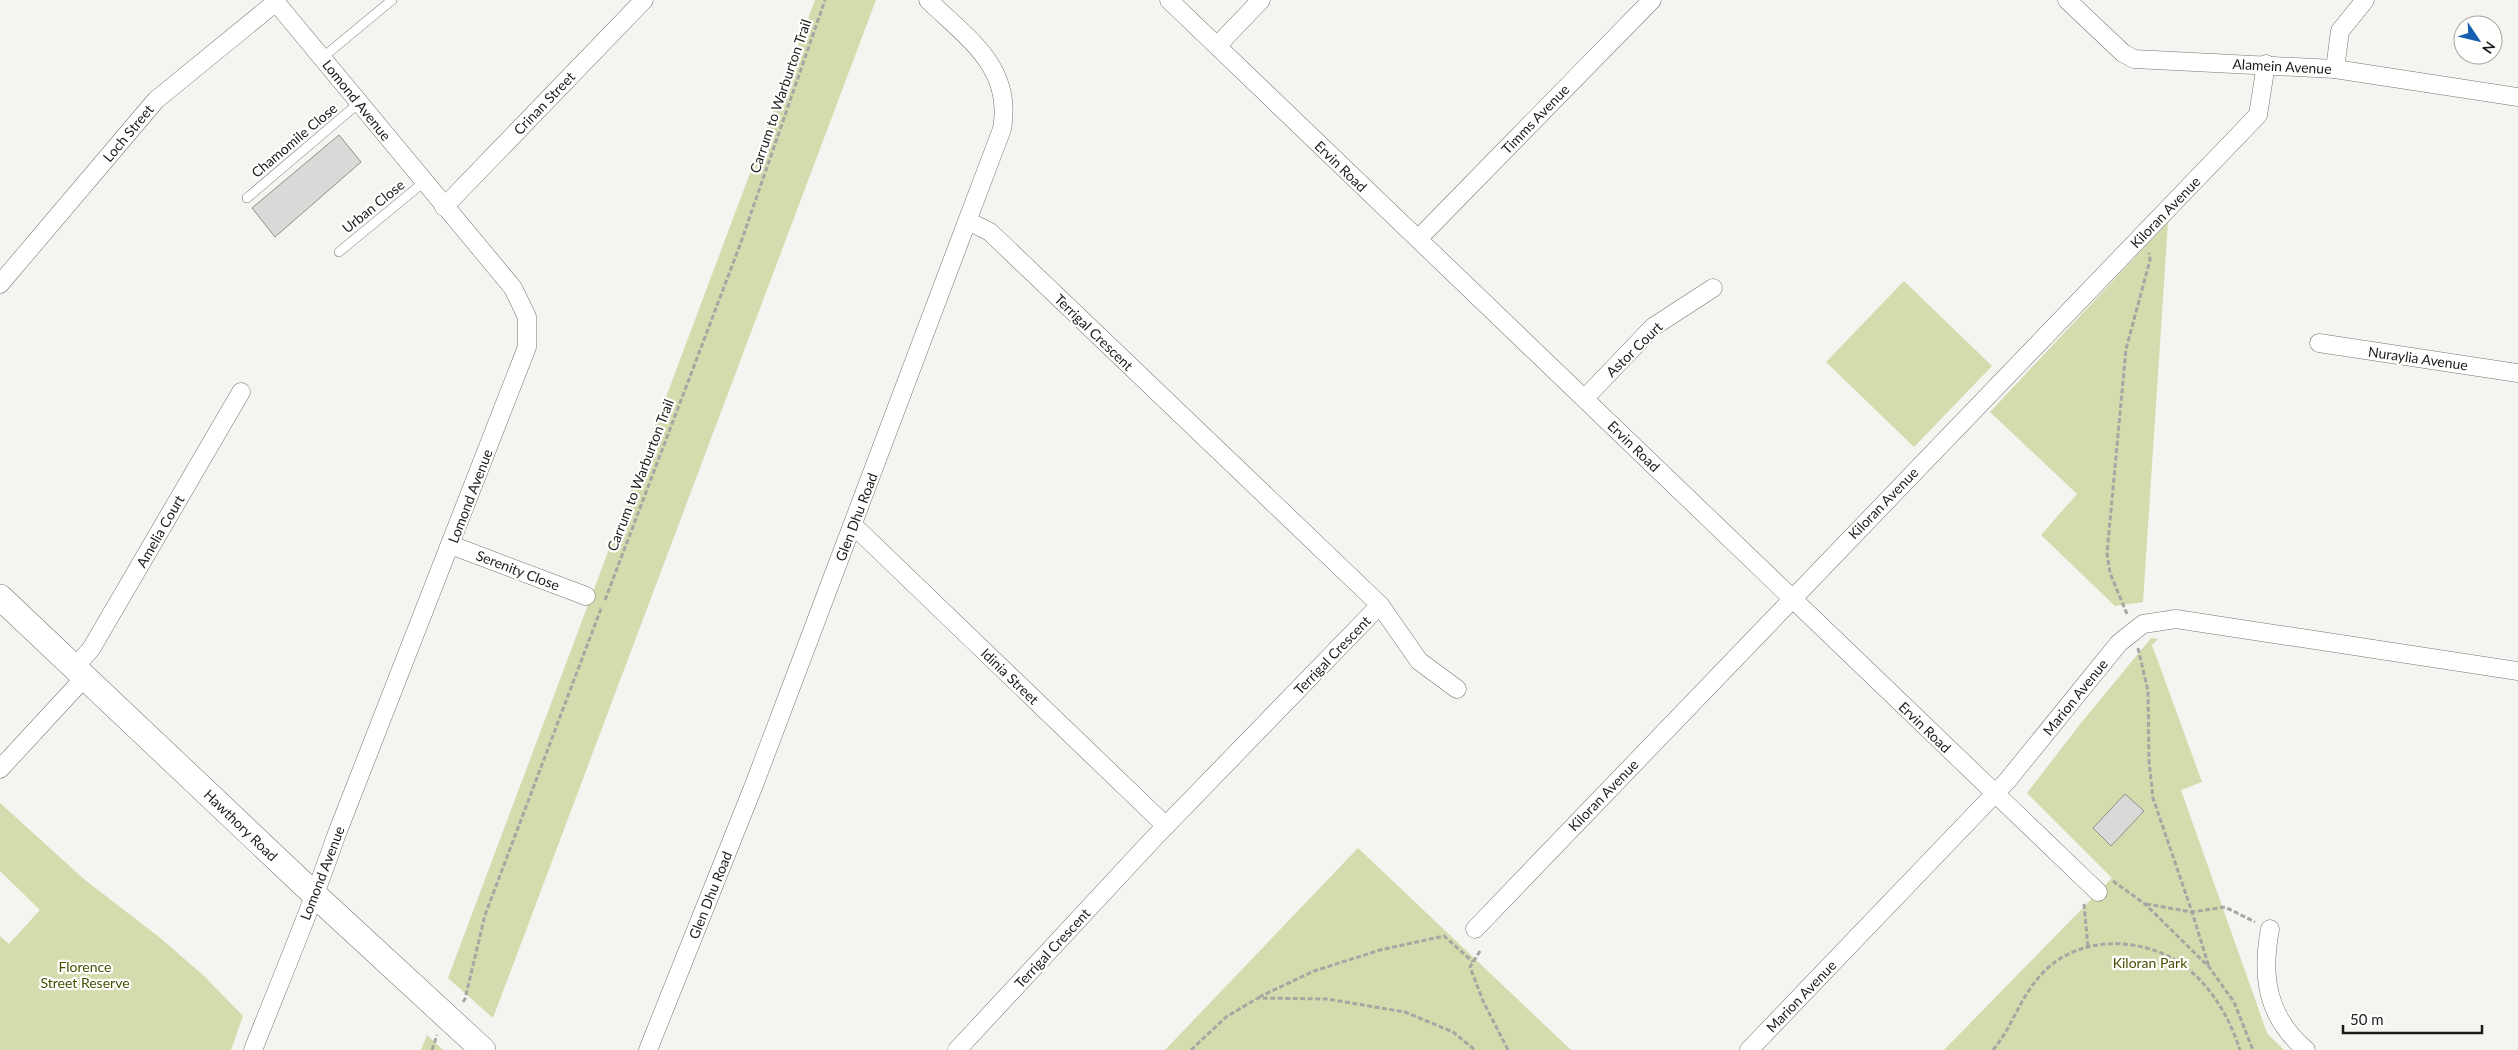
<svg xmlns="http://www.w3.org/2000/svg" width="2518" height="1050" viewBox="0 0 2518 1050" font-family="Lato,sans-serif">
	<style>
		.green { fill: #d6dbae }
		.building { fill: #d9dad7; stroke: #8e8e8b }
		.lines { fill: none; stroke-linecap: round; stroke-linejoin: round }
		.lane-casing { stroke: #747572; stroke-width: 10 }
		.street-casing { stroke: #747572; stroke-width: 19 }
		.secondary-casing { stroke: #747572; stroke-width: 26 }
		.path { stroke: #a6a6a3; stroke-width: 3; stroke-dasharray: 5 2.5; stroke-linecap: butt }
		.lane { stroke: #fff; stroke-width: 9 }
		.street { stroke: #fff; stroke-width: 18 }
		.secondary { stroke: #fff; stroke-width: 25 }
		.labels { text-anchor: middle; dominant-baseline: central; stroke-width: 4.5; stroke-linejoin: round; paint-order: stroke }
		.street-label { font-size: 14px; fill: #1b1b1a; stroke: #fffffe }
		.park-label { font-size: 14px; fill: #4a4f04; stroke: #fffffe }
	</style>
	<rect width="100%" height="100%" fill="#f4f4f1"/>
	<g class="green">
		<polygon points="815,0 876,0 493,1018 448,978"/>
		<polygon points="2168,222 2143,602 2115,606 2041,535 2077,494 1990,412"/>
		<polygon points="1904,281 1992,366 1914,447 1826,362"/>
		<polygon points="2151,638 2158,639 2152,645 2202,782 2181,790 2267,1033 2284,1050 1944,1050 2112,878 2027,793 2081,723"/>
		<polygon points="0,803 85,880 159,937 203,975 243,1016 231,1050 0,1050 0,936 9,944 40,910 0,871"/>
		<polygon points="1358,848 1571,1050 1165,1050"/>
		<polygon points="427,1035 443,1050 421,1050"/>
	</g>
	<g class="building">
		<polygon points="339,135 361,162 275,237 252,208"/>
		<polygon points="2125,794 2144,811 2111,846 2093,828"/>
	</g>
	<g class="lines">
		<g class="lane-casing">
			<g id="lane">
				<polyline points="322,58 392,0"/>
				<polyline points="247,198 360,102"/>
				<polyline points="339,252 424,182"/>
			</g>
		</g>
		<g class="street-casing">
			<g id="street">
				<polyline points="1169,0 2098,892"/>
				<polyline points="2067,0 2123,53 2134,59 2335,69 2518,97"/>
				<polyline points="1217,46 1261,0"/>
				<polyline points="2335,69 2340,31 2365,0"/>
				<polyline points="444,207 644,0"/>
				<polyline points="1418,239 1652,0"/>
				<polyline points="0,284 156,100 276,2"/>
				<polyline points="2319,343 2518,373"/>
				<polyline points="1585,398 1653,327 1713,288"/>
				<polyline points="853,525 1166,826"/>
				<polyline points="451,545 586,596"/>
				<polyline points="1380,605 1419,661 1457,689"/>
				<polyline points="75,667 91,649 241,392"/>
				<polyline points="0,769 85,677"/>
				<polyline points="1475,929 2258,115 2266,64"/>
				<path d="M2270,929c-9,48 -3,88 36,121"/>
				<path d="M253,1050c28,-71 58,-141 83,-214l191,-489v-30l-14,-29 -239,-288"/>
				<path d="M648,1050l106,-265 248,-656c11,-62 -34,-90 -74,-129"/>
				<polyline points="957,1050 1154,838 1380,605 990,232 968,221"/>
				<polyline points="1749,1050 2007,781 2119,643 2143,624 2176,619 2518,671"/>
			</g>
		</g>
		<g class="secondary-casing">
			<polyline id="secondary" points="0,597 316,896 483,1050"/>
		</g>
		<g class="path">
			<polyline points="605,600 740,245 825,0"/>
			<polyline points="2127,614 2110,573 2107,553 2126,349 2150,260 2149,253"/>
			<polyline points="2138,648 2148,691 2149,761 2153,798 2192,912 2209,967"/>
			<polyline points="2113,881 2145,904 2209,967 2234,1002 2253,1050"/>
			<polyline points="2084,904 2088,947"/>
			<polyline points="2146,904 2192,912 2225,907 2255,922"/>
			<polyline points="1480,951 1470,967 1483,1001 1508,1050"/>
			<polyline points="1259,997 1314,971 1380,950 1444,936 1473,962"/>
			<polyline points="463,1002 465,999 485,915 602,606"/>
			<polyline points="432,1050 437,1035"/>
			<polyline points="1191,1050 1226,1017 1258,998 1327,999 1405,1012 1453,1032 1475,1050"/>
			<path d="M1993,1050c23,-28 28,-59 57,-84 38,-32 99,-28 137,2 26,21 43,51 53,82"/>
		</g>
		<use href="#lane" class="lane"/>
		<use href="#street" class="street"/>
		<use href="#secondary" class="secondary"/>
	</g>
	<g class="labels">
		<g class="street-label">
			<text transform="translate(2282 66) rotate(3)">Alamein Avenue</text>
			<text transform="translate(780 96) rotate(-71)">Carrum to Warburton Trail</text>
			<text transform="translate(357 100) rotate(51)">Lomond Avenue</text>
			<text transform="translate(544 103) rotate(-46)">Crinan Street</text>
			<text transform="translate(1535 119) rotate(-46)">Timms Avenue</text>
			<text transform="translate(128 133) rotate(-50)">Loch Street</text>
			<text transform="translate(294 140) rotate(-40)">Chamomile Close</text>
			<text transform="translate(1341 166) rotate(44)">Ervin Road</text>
			<text transform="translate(373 206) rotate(-39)">Urban Close</text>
			<text transform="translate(2165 212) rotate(-46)">Kiloran Avenue</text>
			<text transform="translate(1094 332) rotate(44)">Terrigal Crescent</text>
			<text transform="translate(1634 349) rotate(-44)">Astor Court</text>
			<text transform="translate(2418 358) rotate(8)">Nuraylia Avenue</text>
			<text transform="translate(1634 446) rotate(44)">Ervin Road</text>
			<text transform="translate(640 475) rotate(-69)">Carrum to Warburton Trail</text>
			<text transform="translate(470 496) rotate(-69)">Lomond Avenue</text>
			<text transform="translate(1883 503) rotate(-46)">Kiloran Avenue</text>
			<text transform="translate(856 517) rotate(-69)">Glen Dhu Road</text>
			<text transform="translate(160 531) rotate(-60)">Amelia Court</text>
			<text transform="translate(518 570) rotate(21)">Serenity Close</text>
			<text transform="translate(1332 655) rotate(-46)">Terrigal Crescent</text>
			<text transform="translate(1010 676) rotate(44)">Idinia Street</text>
			<text transform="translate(2075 697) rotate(-51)">Marion Avenue</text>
			<text transform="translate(1925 727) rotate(44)">Ervin Road</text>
			<text transform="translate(1603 795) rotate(-46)">Kiloran Avenue</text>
			<text transform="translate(241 825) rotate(44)">Hawthory Road</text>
			<text transform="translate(322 873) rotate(-69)">Lomond Avenue</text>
			<text transform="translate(710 895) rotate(-68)">Glen Dhu Road</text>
			<text transform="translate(1052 948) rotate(-47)">Terrigal Crescent</text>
			<text transform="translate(1801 996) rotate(-46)">Marion Avenue</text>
		</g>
		<g class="park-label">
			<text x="2150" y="962">Kiloran Park</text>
			<text x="85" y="966">Florence<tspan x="85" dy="16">Street Reserve</tspan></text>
		</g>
	</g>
	<g transform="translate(2478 40) rotate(125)"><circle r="24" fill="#fffffe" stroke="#a4a4a3"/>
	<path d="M0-4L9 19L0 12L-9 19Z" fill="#1660af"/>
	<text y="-8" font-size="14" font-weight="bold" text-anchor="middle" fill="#1b1b1a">N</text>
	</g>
	<path d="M2343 1025v8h139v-8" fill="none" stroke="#1b1b1a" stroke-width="2.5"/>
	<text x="2350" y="1025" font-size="15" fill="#1b1b1a" stroke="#fffffe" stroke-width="4" paint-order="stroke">50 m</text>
</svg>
